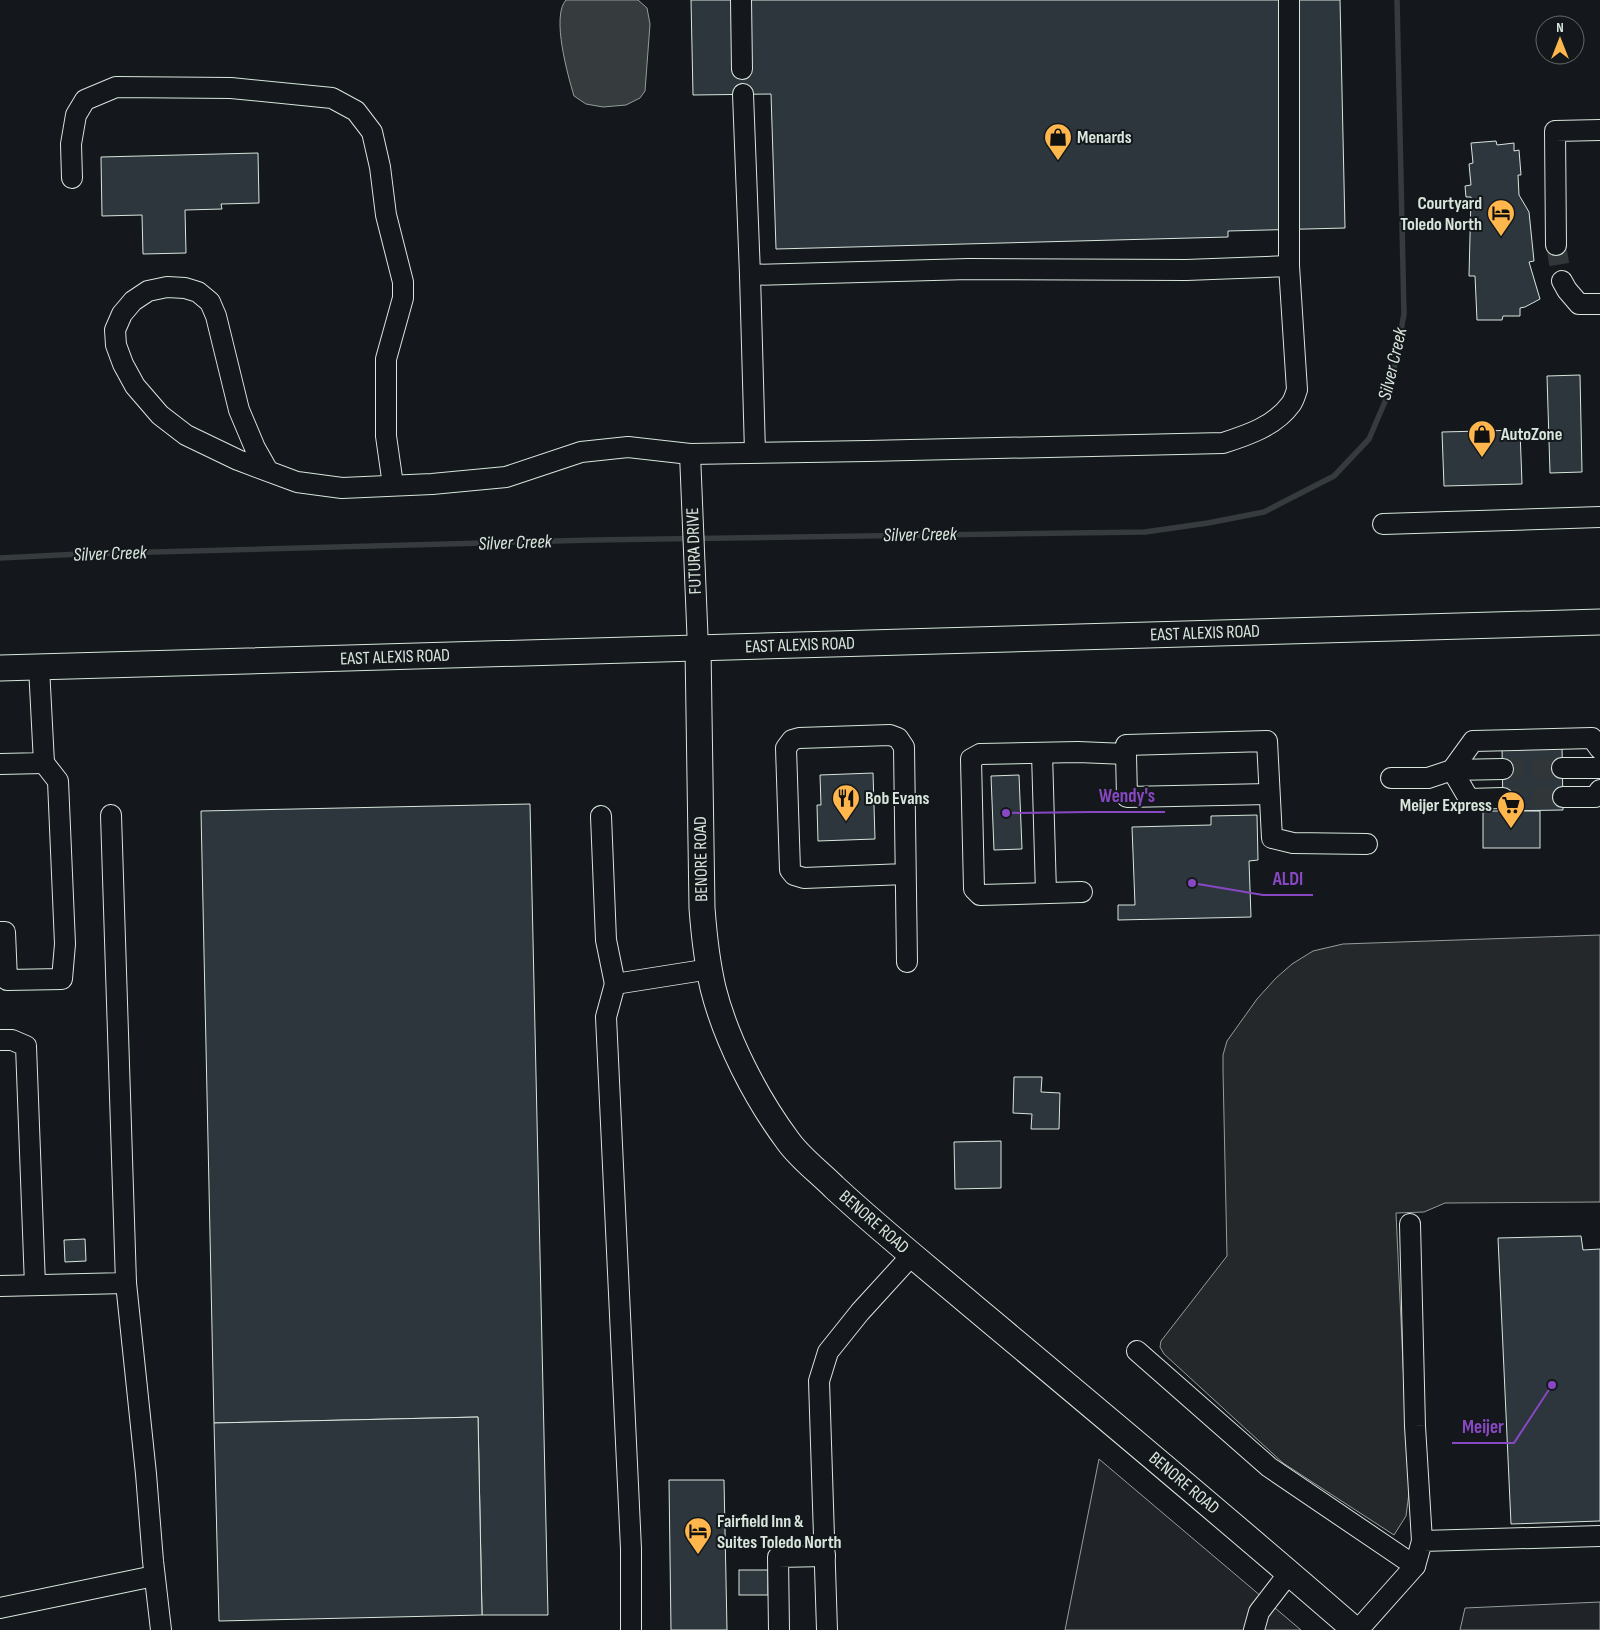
<svg xmlns="http://www.w3.org/2000/svg" width="1600" height="1630" viewBox="0 0 1600 1630" font-family="'Sofia Sans Condensed',sans-serif">
	<style>
		.green { fill: #202428; stroke: #939e99 }
		.parking { fill: #24282b; stroke: #939e99 }
		.water { fill: #363b3e; stroke: #939e99 }
		.lines { fill: none; stroke-linecap: round; stroke-linejoin: round }
		.stream { stroke: #363b3e; stroke-width: 5.5 }
		.building { fill: #2c363c; stroke: #d8e6dc }
		.minor-tunnel { stroke: #313739; stroke-width: 20; stroke-dasharray: 20 10; stroke-linecap: butt }
		.minor-casing { stroke: #d8e6dc; stroke-width: 22 }
		.major-casing { stroke: #d8e6dc; stroke-width: 27 }
		.minor { stroke: #14181c; stroke-width: 20 }
		.major { stroke: #14181c; stroke-width: 25 }
		.labels { text-anchor: middle; dominant-baseline: central; stroke-width: 4; stroke-linejoin: round; paint-order: stroke }
		.poi-label { font-size: 18px; font-weight: bold; fill: #d8e6dc; stroke: #14181c; text-anchor: start }
		.street-label { font-size: 18px; fill: #d8e6dc; stroke: #14181c }
		.water-label { font-size: 19px; font-style: italic; fill: #d8e6dc; stroke: #14181c }
		.leader { fill: none; stroke: #8948c3; stroke-width: 2 }
		.callout-dot { fill: #8948c3; stroke: #14181c; stroke-width: 2 }
		.callout-label { font-size: 19px; text-anchor: middle; font-weight: bold; fill: #8948c3; stroke: #14181c; stroke-width: 4; stroke-linejoin: round; paint-order: stroke }
	</style>
	<rect width="100%" height="100%" fill="#14181c"/>
	<g class="green">
		<polygon points="1099,1459 1301,1630 1065,1630"/>
		<polygon points="1600,1602 1600,1630 1460,1630 1465,1608"/>
	</g>
	<polygon class="parking" points="1600,935 1600,1202 1445,1203 1424,1212 1396,1213 1409,1493 1406,1516 1394,1535 1283,1463 1164,1354 1160,1347 1161,1341 1227,1256 1223,1071 1223,1055 1227,1041 1257,999 1276,978 1292,964 1313,951 1343,944"/>
	<path class="water" d="M566,0h72l9,8 3,16 -5,67 -5,7 -14,7 -23,2 -17,-3 -12,-8c-6,-20 -23,-80 -8,-96z"/>
	<g class="lines">
		<polyline class="stream" points="0,558 80,554 594,540 1145,532 1208,523 1264,512 1334,476 1369,439 1390,390 1404,314 1397,0"/>
	</g>
	<g class="building">
		<polygon points="691,0 1340,0 1345,228 1228,231 1228,237 776,249 771,94 693,95"/>
		<polygon points="1496,141 1497,145 1514,143 1514,151 1519,150 1521,175 1518,175 1519,195 1529,212 1534,261 1529,262 1540,299 1525,307 1520,308 1520,316 1503,316 1502,320 1477,320 1475,276 1469,276 1471,197 1466,197 1465,186 1471,185 1469,164 1473,163 1471,143"/>
		<polygon points="258,153 259,203 221,204 222,209 185,210 186,253 143,254 142,215 102,216 101,157"/>
		<polygon points="1580,375 1582,472 1550,473 1547,376"/>
		<polygon points="1520,430 1522,484 1444,486 1442,432"/>
		<polygon points="1502,745 1562,745 1563,810 1503,811"/>
		<polygon points="873,773 875,839 818,841 817,805 821,805 820,775"/>
		<polygon points="1019,775 1022,849 994,850 991,776"/>
		<polygon points="530,804 548,1615 482,1615 478,1417 214,1423 201,811"/>
		<rect x="1483" y="811" width="57" height="37"/>
		<polygon points="1257,815 1258,860 1249,861 1251,917 1118,920 1118,905 1135,905 1132,827 1211,825 1211,816"/>
		<polygon points="1014,1077 1042,1077 1041,1092 1060,1093 1059,1129 1031,1129 1032,1114 1013,1113"/>
		<polygon points="1001,1141 1001,1188 955,1189 954,1142"/>
		<polygon points="1581,1236 1583,1250 1600,1249 1600,1521 1511,1524 1498,1238"/>
		<polygon points="85,1239 86,1261 65,1262 64,1240"/>
		<polygon points="478,1417 482,1615 219,1621 214,1423"/>
		<polygon points="669,1480 724,1480 727,1630 671,1630"/>
		<rect x="739" y="1570" width="29" height="25"/>
	</g>
	<g class="lines">
		<g class="minor-tunnel">
			<polyline points="1556,245 1562,281"/>
			<polyline points="1503,769 1562,768"/>
			<polyline points="1503,798 1563,797"/>
		</g>
		<g class="minor-casing">
			<g id="minor">
				<polyline points="741,0 742,69"/>
				<polyline points="743,94 750,275 755,452"/>
				<polyline points="72,178 71,144 76,115 85,100 116,87 231,88 332,98 356,111 372,132 380,167 386,215 403,282 403,298 386,359 386,436 393,485"/>
				<polyline points="1556,245 1555,131 1600,130"/>
				<polyline points="1289,266 1289,0"/>
				<polyline points="1562,281 1567,290 1579,304 1600,304"/>
				<polyline points="690,454 698,648"/>
				<path d="M268,471l-13,-23 -16,-38 -23,-94 -6,-14 -12,-10 -13,-4 -18,-1 -19,4 -15,10 -11,13 -7,16 1,15 7,19 12,22 25,29 26,20 52,25 59,22 45,6 90,-4 74,-7 75,-25 47,-5 62,7 177,-3 356,-8c25,-8 52,-17 68,-39 3,-4 4,-9 6,-14l-8,-124 -103,4 -217,-1 -219,6"/>
				<polyline points="1383,524 1600,517"/>
				<polyline points="1042,753 1046,893"/>
				<polyline points="1126,754 1127,797 1269,794"/>
				<polyline points="0,764 44,763 39,667"/>
				<polyline points="1562,768 1600,768"/>
				<polyline points="1503,769 1452,770 1469,799 1503,798"/>
				<polyline points="1391,778 1428,778 1452,770 1473,741 1592,738 1600,749"/>
				<polyline points="1563,797 1595,797 1600,790"/>
				<polyline points="601,816 606,940 615,984"/>
				<polyline points="905,874 804,878 794,875 790,870 786,748 792,740 799,738 890,735 898,738 904,747 907,962"/>
				<polyline points="1082,892 980,895 974,889 971,759 980,754 1078,752 1126,754 1126,745 1267,741 1272,838 1293,843 1367,844"/>
				<polyline points="0,932 5,932 7,980 62,979 65,944 58,781 44,763"/>
				<polyline points="0,1040 12,1040 26,1046 35,1285"/>
				<polyline points="1410,1224 1415,1426 1422,1541"/>
				<polyline points="126,1283 146,1474 153,1561 161,1630"/>
				<polyline points="0,1286 126,1283 111,815"/>
				<polyline points="1137,1351 1269,1467 1415,1566"/>
				<polyline points="0,1608 154,1576"/>
				<polyline points="631,1630 631,1549 606,1017 615,984 710,969"/>
				<polyline points="779,1630 778,1557 825,1556"/>
				<polyline points="827,1630 819,1381 828,1352 860,1312 912,1255"/>
				<polyline points="1254,1630 1259,1612 1289,1573"/>
				<polyline points="1358,1630 1415,1566 1422,1541 1600,1536"/>
			</g>
		</g>
		<g class="major-casing">
			<g id="major">
				<path d="M698,648l4,260c2,27 5,54 11,80 13,52 43,110 75,153 12,17 31,31 46,46 45,42 94,81 141,121 128,107 255,213 380,322"/>
				<polyline points="0,668 1600,622"/>
			</g>
		</g>
		<use href="#minor" class="minor"/>
		<use href="#major" class="major"/>
	</g>
	<defs>
		<g id="shop-pin" transform="scale(1.4375)"><path d="M0 17L-7.5 6A9.5 9.5 0 1 1 7.5 6Z" fill="#ffb74d" stroke="#14181c"/><path d="M-5-2.5h2.3a2.7 3.5 0 0 1 5.4 0H5L5.5 6h-11ZM-1.5-2.5h3a1.5 2.3 0 0 0-3 0Z" fill="#111"/></g>
		<g id="hotel-pin" transform="scale(1.4375)"><path d="M0 17L-7.5 6A9.5 9.5 0 1 1 7.5 6Z" fill="#ffb74d" stroke="#14181c"/><path d="M-6-4.5h1.5V1H6V5H4.5V3h-9V5H-6ZM-4 0a1.8 1.8 0 1 1 3.6 0ZM.5 0V-2.5h3Q6-2.5 6 0Z" fill="#111"/></g>
		<g id="restaurant-pin" transform="scale(1.4375)"><path d="M0 17L-7.5 6A9.5 9.5 0 1 1 7.5 6Z" fill="#ffb74d" stroke="#14181c"/><path d="M-5-6h1v4h1v-4h1v4h1v-4h1v5L-1.5 .5V6h-2V.5L-5-1ZM5-6V6H3V1.5H1.5Q1.5-4 5-6Z" fill="#111"/></g>
		<g id="supermarket-pin" transform="scale(1.4375)"><path d="M0 17L-7.5 6A9.5 9.5 0 1 1 7.5 6Z" fill="#ffb74d" stroke="#14181c"/><path d="M-6-5.5h2.5l.6 2H6L4.5 2H-2.5L-4.4-4H-6ZM-1.5 3.2a1.3 1.3 0 1 0 .1 0ZM3 3.2a1.3 1.3 0 1 0 .1 0Z" fill="#111"/></g>
	</defs>
	<g fill-rule="evenodd">
		<use href="#shop-pin" x="1058" y="137"/>
		<use href="#hotel-pin" x="1501" y="213"/>
		<use href="#shop-pin" x="1482" y="434"/>
		<use href="#restaurant-pin" x="846" y="798"/>
		<use href="#supermarket-pin" x="1511" y="805"/>
		<use href="#hotel-pin" x="698" y="1531"/>
	</g>
	<g class="labels">
		<g class="poi-label">
			<text x="1077" y="137">Menards</text>
			<text x="1482" y="203" text-anchor="end">Courtyard<tspan x="1482" dy="21">Toledo North</tspan></text>
			<text x="1501" y="434">AutoZone</text>
			<text x="865" y="798">Bob Evans</text>
			<text x="1492" y="805" text-anchor="end">Meijer Express</text>
			<text x="717" y="1521">Fairfield Inn &amp;<tspan x="717" dy="21">Suites Toledo North</tspan></text>
		</g>
		<g class="street-label">
			<text transform="translate(694 551) rotate(-92)">FUTURA DRIVE</text>
			<text transform="translate(1205 633) rotate(-2)">EAST ALEXIS ROAD</text>
			<text transform="translate(800 645) rotate(-2)">EAST ALEXIS ROAD</text>
			<text transform="translate(395 657) rotate(-2)">EAST ALEXIS ROAD</text>
			<text transform="translate(701 859) rotate(-91)">BENORE ROAD</text>
			<text transform="translate(874 1222) rotate(41)">BENORE ROAD</text>
			<text transform="translate(1184 1483) rotate(40)">BENORE ROAD</text>
		</g>
		<g class="water-label">
			<text transform="translate(1393 364) rotate(-77)">Silver Creek</text>
			<text transform="translate(920 535) rotate(-1)">Silver Creek</text>
			<text transform="translate(515 543) rotate(-2)">Silver Creek</text>
			<text transform="translate(110 554) rotate(-2)">Silver Creek</text>
		</g>
	</g>
	<path class="leader" d="M1006 813L1089 812H1165M1192 883L1263 895H1313M1552 1385L1514 1443H1452"/>
	<g class="callout-dot">
		<circle cx="1006" cy="813" r="5"/>
		<circle cx="1192" cy="883" r="5"/>
		<circle cx="1552" cy="1385" r="5"/>
	</g>
	<g class="callout-label">
		<text x="1127" y="802">Wendy's</text>
		<text x="1288" y="885">ALDI</text>
		<text x="1483" y="1433">Meijer</text>
	</g>
	<g transform="translate(1560 40)"><circle r="24" fill="#14181c" stroke="#626a69"/>
	<path d="M0-4L9 19L0 12L-9 19Z" fill="#ffb74d"/>
	<text y="-8" font-size="14" font-weight="bold" text-anchor="middle" fill="#d8e6dc">N</text>
	</g>
</svg>
